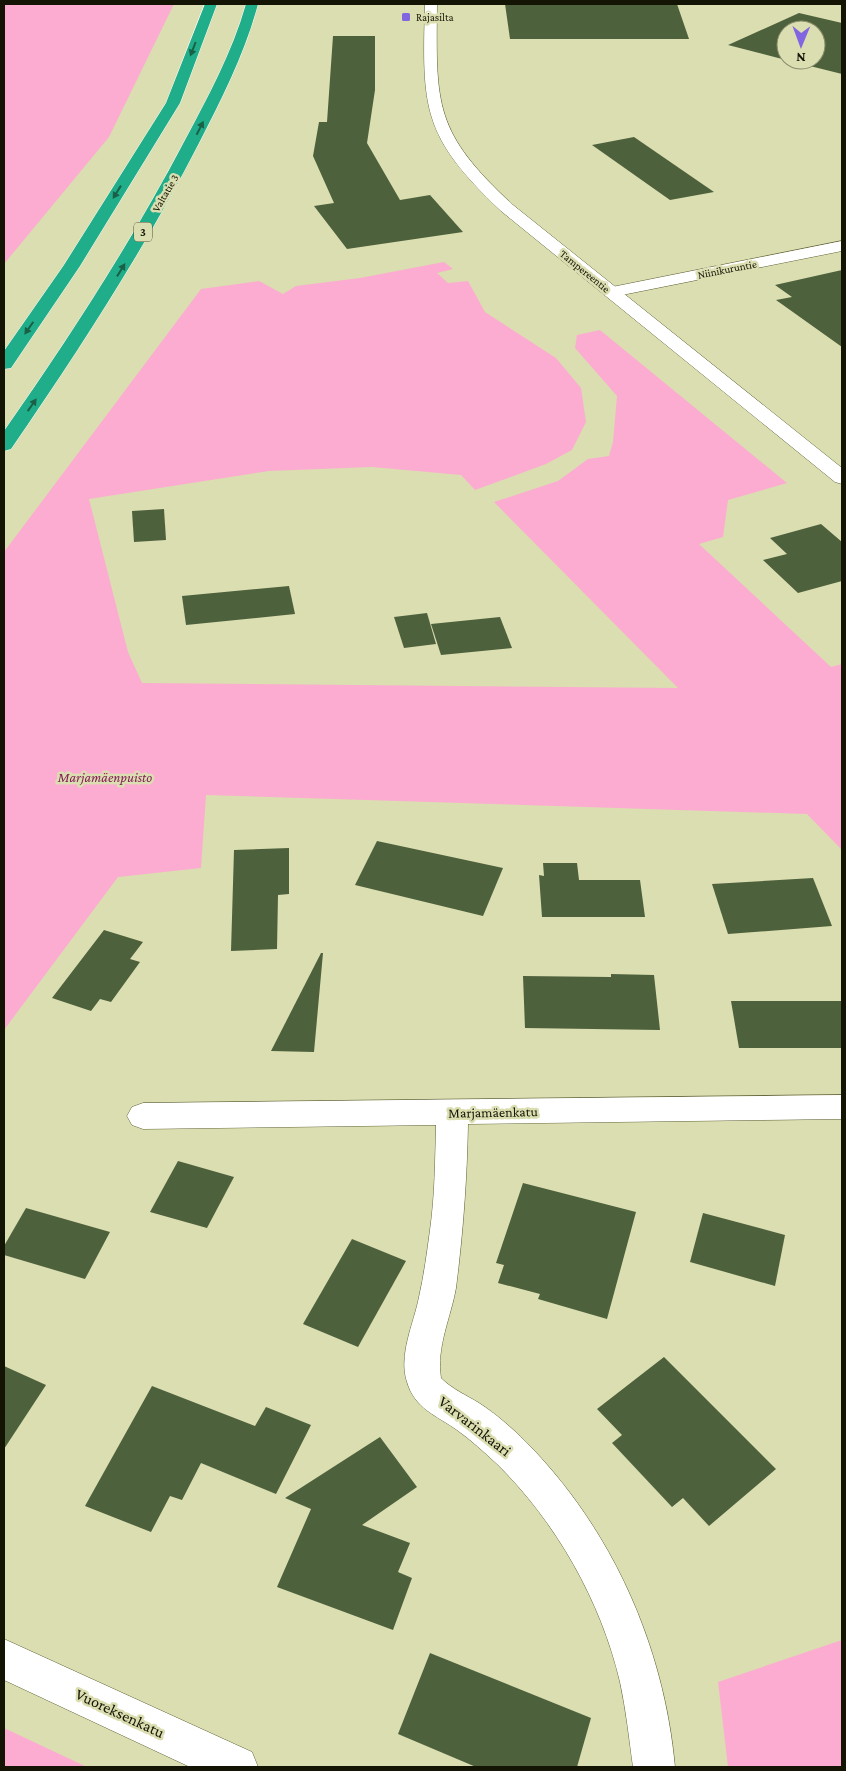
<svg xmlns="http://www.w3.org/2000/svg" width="846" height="1771" viewBox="0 0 846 1771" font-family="'Crimson Pro',serif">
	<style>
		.green { fill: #fcacd1 }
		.building { fill: #4e613d }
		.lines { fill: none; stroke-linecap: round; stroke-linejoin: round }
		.street-casing { stroke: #61633a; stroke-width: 1 }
		.secondary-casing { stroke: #61633a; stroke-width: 1 }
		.highway-casing { stroke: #fff; stroke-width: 1 }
		.street { fill: #fff; fill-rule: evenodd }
		.secondary { fill: #fff; fill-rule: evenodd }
		.highway { fill: #20ad8a; fill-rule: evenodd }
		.oneway { fill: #1a6047 }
		.poi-dot { fill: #8265e0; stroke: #dbdeb0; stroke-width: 2 }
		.labels { text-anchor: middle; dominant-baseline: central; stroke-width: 5; stroke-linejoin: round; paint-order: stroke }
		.far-poi-label { font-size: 11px; fill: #141404; stroke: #dbdeb0; text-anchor: start }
		.far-street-label { font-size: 11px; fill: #141404; stroke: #dbdeb0 }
		.shield { fill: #dbdeb0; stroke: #505138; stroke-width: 1 }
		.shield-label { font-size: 12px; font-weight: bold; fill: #141404 }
		.park-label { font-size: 14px; font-style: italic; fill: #831d57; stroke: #dbdeb0 }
		.street-label { font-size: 14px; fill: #141404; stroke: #dbdeb0 }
		.near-street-label { font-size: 16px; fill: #141404; stroke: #dbdeb0 }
	</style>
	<rect width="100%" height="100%" fill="#dbdeb0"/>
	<g class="green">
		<polygon points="4,4 174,4 109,137 4,264"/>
		<polygon points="444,262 453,269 437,273 448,283 468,281 485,312 556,358 581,388 586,422 572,450 546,464 475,490 461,475 372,467 269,471 89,499 128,652 142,683 678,688 494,502 558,481 588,459 609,456 613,442 617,396 575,348 577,335 600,330 787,483 728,500 723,537 699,544 831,667 842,664 842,850 807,814 206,795 201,868 118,877 4,1030 4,552 201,289 259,281 283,294 296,286 360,278"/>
		<polygon points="842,1640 842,1767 728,1767 718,1682"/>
		<polygon points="4,1728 87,1767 4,1767"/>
	</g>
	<g class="building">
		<polygon points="505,4 677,4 689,39 510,39"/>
		<polygon points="799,13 842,23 842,74 786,60 816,60 816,30 786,30 786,60 728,45"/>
		<polygon points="333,36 375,36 375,90 367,143 400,200 430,195 463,232 347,249 314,206 334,203 313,156 319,122 327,122"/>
		<polygon points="634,137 714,192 670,200 592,145"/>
		<polygon points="842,270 842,347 776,300 792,297 775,285"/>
		<polygon points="164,509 166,540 134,542 132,511"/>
		<polygon points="821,524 842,542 842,581 798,593 763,560 787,554 770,538"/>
		<polygon points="289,586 295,614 186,625 182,596"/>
		<polygon points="427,613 436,644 404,648 394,617"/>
		<polygon points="500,617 512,648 441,655 431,624"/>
		<polygon points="377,841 503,868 483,916 355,885"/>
		<polygon points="289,848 289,894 278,895 277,949 231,951 234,850"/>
		<polygon points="543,863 577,863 579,880 640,880 645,917 542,917 539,875 544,876"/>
		<polygon points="813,878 832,926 728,934 712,884"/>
		<polygon points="104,930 143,942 130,959 140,962 111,1002 100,999 91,1011 52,998"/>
		<polygon points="321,953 323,953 314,1052 271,1051"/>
		<polygon points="611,974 654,975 660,1030 525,1028 523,976 611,977"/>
		<polygon points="731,1001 842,1001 842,1048 739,1048"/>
		<polygon points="178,1161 234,1177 207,1228 150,1212"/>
		<polygon points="523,1183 636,1212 607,1319 538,1299 540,1294 498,1283 504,1265 496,1263"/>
		<polygon points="26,1208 110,1232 85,1279 4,1255 4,1246"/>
		<polygon points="703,1213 785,1235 775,1286 690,1262"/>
		<polygon points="352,1239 406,1261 358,1347 303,1324"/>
		<polygon points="664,1357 776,1469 709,1526 683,1498 672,1507 612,1443 622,1435 597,1409"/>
		<polygon points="4,1366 46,1385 4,1449"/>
		<polygon points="152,1386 255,1426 266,1407 311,1425 276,1494 201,1463 182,1500 170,1496 151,1532 85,1506"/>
		<polygon points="380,1437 417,1487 362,1525 410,1543 398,1572 412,1578 393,1630 277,1587 311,1509 285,1498"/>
		<polygon points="430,1653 591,1718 577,1767 476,1767 398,1734"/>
	</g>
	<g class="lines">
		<g class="street-casing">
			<g id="street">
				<polygon points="842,241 842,251 612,297 606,296 603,292 606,288 612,287"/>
				<path d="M842,1095v24l-374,5c-1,56 -5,109 -12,164 -5,29 -20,59 -15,90 11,11 25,17 38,25 17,11 33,25 47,39 86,87 138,204 149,325h-42c-4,-29 -7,-57 -13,-85 -19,-81 -64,-160 -123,-218 -13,-12 -26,-24 -40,-34 -21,-15 -42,-21 -50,-48 -9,-27 7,-59 12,-85 5,-22 8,-45 11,-67 5,-35 5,-70 6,-105l-293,4 -11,-4 -5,-9 5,-9 11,-4z"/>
				<polygon points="4,1639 252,1752 258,1767 190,1767 4,1680"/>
			</g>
		</g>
		<g class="secondary-casing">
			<path id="secondary" d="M425,4h12c-1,102 -3,128 76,201l329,263v16l-7,-2 -334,-271c-79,-75 -79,-102 -76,-207z"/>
		</g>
		<g class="highway-casing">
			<g id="highway">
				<polygon points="205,4 217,4 180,103 80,266 11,368 4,369 4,351 64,265 166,103"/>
				<path d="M246,4h12c-13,49 -36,94 -59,139 -55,107 -120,207 -188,306l-7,2v-20c65,-93 127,-188 180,-289 24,-45 48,-89 62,-138z"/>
			</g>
		</g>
		<use href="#street" class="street"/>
		<use href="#secondary" class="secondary"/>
		<use href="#highway" class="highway"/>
	</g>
	<defs><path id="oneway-solid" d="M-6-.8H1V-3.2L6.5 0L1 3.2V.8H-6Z" transform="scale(1.25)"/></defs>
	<g class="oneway">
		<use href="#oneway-solid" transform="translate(193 49) rotate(111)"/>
		<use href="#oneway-solid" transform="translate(200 128) rotate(-63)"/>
		<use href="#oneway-solid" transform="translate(117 192) rotate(122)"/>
		<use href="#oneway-solid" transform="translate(121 270) rotate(-58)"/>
		<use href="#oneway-solid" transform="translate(29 328) rotate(125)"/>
		<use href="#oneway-solid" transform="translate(32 405) rotate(-55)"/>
	</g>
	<rect class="poi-dot" x="401" y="12" width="10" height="10" rx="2.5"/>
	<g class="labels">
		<g class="far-poi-label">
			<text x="416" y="17">Rajasilta</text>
		</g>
		<g class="far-street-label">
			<text transform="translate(165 193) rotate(-60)">Valtatie 3</text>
			<text transform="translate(727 269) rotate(-11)">Niinikuruntie</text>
			<text transform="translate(585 271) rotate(39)">Tampereentie</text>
		</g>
		<rect class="shield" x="134" y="222.5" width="18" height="19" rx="4"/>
		<g class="shield-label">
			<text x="143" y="232">3</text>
		</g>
		<g class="park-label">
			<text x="105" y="777">Marjamäenpuisto</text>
		</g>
		<g class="street-label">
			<text transform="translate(493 1112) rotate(-1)">Marjamäenkatu</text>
		</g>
		<g class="near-street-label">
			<text transform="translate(475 1426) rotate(38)">Varvarinkaari</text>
			<text transform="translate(120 1713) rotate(25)">Vuoreksenkatu</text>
		</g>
	</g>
	<rect width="846" height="1771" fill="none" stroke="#141404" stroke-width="10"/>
	<g transform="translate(801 45) rotate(181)"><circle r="24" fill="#dbdeb0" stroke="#8b8d6b"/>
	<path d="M0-4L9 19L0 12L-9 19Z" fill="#8265e0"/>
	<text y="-8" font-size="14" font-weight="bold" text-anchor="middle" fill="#141404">N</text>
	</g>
</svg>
